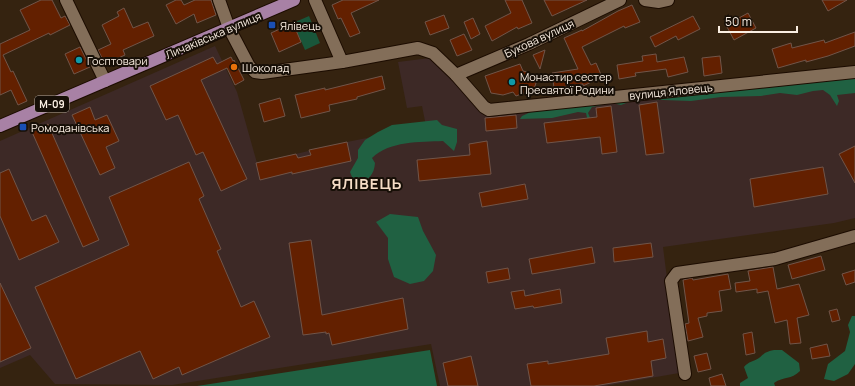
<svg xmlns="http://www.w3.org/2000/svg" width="855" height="386" viewBox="0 0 855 386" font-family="Manrope,sans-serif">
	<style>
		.industrial { fill: #3d2926 }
		.green { fill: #19563a }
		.forest { fill: #206142 }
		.building { fill: #632000; stroke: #715549 }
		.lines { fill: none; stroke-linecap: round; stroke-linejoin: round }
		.minor-casing { stroke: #1c0c00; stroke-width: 14 }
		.major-casing { stroke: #1c0c00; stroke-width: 14 }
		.minor { stroke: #836e59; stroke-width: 12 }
		.major { stroke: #a881a5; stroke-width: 12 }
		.transit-dot { fill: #1a4fb4; stroke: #170f07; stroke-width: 1.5 }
		.culture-dot { fill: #0f9aa8; stroke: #170f07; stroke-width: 1.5 }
		.food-dot { fill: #e8710a; stroke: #170f07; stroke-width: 1.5 }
		.labels { text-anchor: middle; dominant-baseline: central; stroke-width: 4; stroke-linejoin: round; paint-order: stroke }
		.shield { fill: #170f07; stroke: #b6aba0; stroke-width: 1 }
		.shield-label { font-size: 10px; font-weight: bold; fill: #faeee2 }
		.poi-label { font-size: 11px; fill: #faeee2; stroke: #170f07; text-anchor: start }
		.street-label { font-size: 11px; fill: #faeee2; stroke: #170f07 }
		.district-label { font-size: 15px; font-weight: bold; letter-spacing: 1px; fill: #f6ddc6; stroke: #170f07 }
	</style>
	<rect width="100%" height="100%" fill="#352310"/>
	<polygon class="industrial" points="215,46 237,92 257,163 347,142 426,126 422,106 407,108 398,62 430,58 435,62 485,113 855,83 855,218 834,223 663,247 679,373 605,386 440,386 431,344 172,385 55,384 30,355 0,368 0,141"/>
	<polygon class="green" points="309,16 320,43 305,50 293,23"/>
	<g class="forest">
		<polygon points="855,75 855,93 837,95 839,101 837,106 830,95 823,90 813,91 797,95 780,93 761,96 721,97 691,101 636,99 621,105 612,103 592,107 588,113 591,120 588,122 586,113 578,112 552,118 520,119 522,116 533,111 570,101 582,103 606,98 669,91 688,91 720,86"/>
		<path d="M437,120l5,5 15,4v13l-3,9 -11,-10c-23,1 -54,0 -71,17l3,5c-1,12 -6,16 -16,21l-7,-7 -2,-5 8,-14v-8l7,-10 13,-8 14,-7z"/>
		<polygon points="390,214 418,217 423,231 436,255 433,271 424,281 410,284 394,277 388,259 388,238 376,222"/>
		<polygon points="852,316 855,316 855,364 848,374 834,381 824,379 828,364 845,351 850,332 848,325"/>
		<polygon points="430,350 437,386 197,386"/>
		<path d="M774,350h8l17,13 1,8c-9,9 -16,5 -26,12l1,3h-35v-3l8,-5 -4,-11c5,-6 9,-5 15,-9 6,-5 6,-6 15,-8z"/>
	</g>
	<g class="building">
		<polygon points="41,0 52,0 61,18 65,16 70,25 50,35 49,33 3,55 11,72 13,71 27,101 18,105 11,90 0,95 0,44 30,30 20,10"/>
		<polygon points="176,0 181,0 184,5 195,0 211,0 216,15 197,23 194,14 176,24 166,5"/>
		<polygon points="343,0 379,0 351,13 360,33 350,37 341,18 338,19 332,5"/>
		<polygon points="505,0 522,0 532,23 518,29 517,27 492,41 485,26 511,13"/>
		<polygon points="544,0 587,0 552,16"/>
		<polygon points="822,0 847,0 828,11"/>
		<polygon points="632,5 640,22 625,28 624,26 582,47 591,65 596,63 602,77 583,86 583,84 554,88 552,73 578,69 564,38 582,30 582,31 618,11"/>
		<polygon points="124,8 133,28 148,22 154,36 123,50 125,55 105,64 98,50 111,44 102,25 119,16 117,12"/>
		<polygon points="748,13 756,28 734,40 726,25"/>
		<polygon points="444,15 449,28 430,35 425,22"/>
		<polygon points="693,16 700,29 678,40 676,36 655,47 650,37"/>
		<polygon points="473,18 480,34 471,39 464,22"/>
		<polygon points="293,23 301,42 279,52 271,33"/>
		<polygon points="855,32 855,46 828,56 806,62 806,60 778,68 772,49 791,43 792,48 824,40 825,43"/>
		<polygon points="464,34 472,50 457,56 450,40"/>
		<polygon points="80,47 90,67 74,74 65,54"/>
		<polygon points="545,50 540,69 533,55"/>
		<polygon points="656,54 657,62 684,57 688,72 668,77 666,69 635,73 636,76 619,79 617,65 643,61 642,56"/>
		<polygon points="720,56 722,73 704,76 702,58"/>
		<polygon points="213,57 217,64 231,57 233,61 234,60 244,80 235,85 227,68 201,80 247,179 221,191 203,152 196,155 178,115 166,120 150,86"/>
		<polygon points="520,64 523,71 527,72 537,80 534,89 516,96 513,92 503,95 491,93 485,76"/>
		<polygon points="382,76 385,89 357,97 357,99 329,105 330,111 301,118 295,95 325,88 325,90"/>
		<polygon points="280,98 285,116 264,122 259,104"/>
		<polygon points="657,102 664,153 646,155 639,105"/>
		<polygon points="611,106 617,152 602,154 600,137 547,143 544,123 597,117 596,108"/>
		<polygon points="90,107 95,120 107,115 119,141 106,147 115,168 100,175 72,115"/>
		<polygon points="516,115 517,128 486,131 485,118"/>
		<polygon points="48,124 99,240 83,247 32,132"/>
		<polygon points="487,141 491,174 419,181 417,160 470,155 469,144"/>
		<polygon points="347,142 351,161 292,174 292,172 260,180 256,163 296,154 298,158 311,155 309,150"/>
		<polygon points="855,146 855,183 839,154"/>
		<polygon points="189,162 204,196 199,199 221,249 217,251 241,307 254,301 270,337 182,375 179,367 153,379 140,351 76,379 35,287 129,245 109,197"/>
		<polygon points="823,167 828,194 754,207 750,179"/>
		<polygon points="9,169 32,221 46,215 59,242 19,260 0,216 0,173"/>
		<polygon points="525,184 528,199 482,207 479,193"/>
		<polygon points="311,240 322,315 403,298 408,329 332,345 329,333 326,334 326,332 303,335 289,243"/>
		<polygon points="651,243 653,257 614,262 613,248"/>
		<polygon points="592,247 595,263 532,274 529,259"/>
		<polygon points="821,256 825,270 792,279 788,265"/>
		<polygon points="773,267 777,289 799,284 809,315 797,318 801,343 790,344 787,320 775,323 768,291 757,293 757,289 736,292 735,283 750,281 748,271"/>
		<polygon points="508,268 510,279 488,283 486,272"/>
		<polygon points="855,270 855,282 846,285 842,274"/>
		<polygon points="728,274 731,289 719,291 722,311 707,313 707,316 698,318 703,337 688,341 685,324 689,323 683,280 692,278 693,280"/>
		<polygon points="0,283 31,348 0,362"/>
		<polygon points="560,289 562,303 534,308 533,306 515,309 511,292 524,290 525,296"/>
		<polygon points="837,309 840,320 832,322 829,311"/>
		<polygon points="647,331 648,342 663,339 666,358 651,361 653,376 594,386 531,386 527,364 548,361 548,364 609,354 606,338"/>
		<polygon points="752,332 755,353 746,355 743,334"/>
		<polygon points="827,344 830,356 812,359 810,348"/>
		<polygon points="707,353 711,369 698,372 694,356"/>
		<polygon points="471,356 478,386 448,386 443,363"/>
		<polygon points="722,374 726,386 711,386 709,378"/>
	</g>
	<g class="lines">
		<g class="minor-casing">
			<g id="minor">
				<polyline points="66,0 105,81"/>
				<polyline points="219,0 229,28 249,66 255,72 262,73 342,62 418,48 433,53 456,75 484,107 489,110 855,72"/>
				<polyline points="315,0 342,62"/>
				<polyline points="645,0 659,2 668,0"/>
				<polyline points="456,75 529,44 620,0"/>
				<polyline points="685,374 672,287 671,281 677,273 775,259 855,236"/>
			</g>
		</g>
		<g class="major-casing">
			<polyline id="major" points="0,126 294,0"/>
		</g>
		<use href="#minor" class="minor"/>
		<use href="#major" class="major"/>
	</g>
	<g class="transit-dot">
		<rect x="268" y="21" width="8" height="8" rx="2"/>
		<rect x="19" y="123" width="8" height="8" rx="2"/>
	</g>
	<g class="culture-dot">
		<circle cx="79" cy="60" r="4"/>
		<circle cx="512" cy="82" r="4"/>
	</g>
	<circle class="food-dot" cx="234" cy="67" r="4"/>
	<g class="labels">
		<rect class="shield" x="35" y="96" width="34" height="16" rx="3"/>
		<g class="shield-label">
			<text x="52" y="104">М-09</text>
		</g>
		<g class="poi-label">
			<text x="280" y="25">Ялівець</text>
			<text x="87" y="60">Госптовари</text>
			<text x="242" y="67">Шоколад</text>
			<text x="520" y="76">Монастир сестер<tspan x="520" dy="13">Пресвятої Родини</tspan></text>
			<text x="31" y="127">Ромоданівська</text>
		</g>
		<g class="street-label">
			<text transform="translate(213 35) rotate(-23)">Личаківська вулиця</text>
			<text transform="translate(539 38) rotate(-25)">Букова вулиця</text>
			<text transform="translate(671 91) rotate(-6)">вулиця Яловець</text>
		</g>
		<g class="district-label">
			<text x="367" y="183">ЯЛІВЕЦЬ</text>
		</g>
	</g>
	<path d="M719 26v6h78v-6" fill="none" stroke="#faeee2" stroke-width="2"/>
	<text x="725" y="26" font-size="12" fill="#faeee2" stroke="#170f07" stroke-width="3" paint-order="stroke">50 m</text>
</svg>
